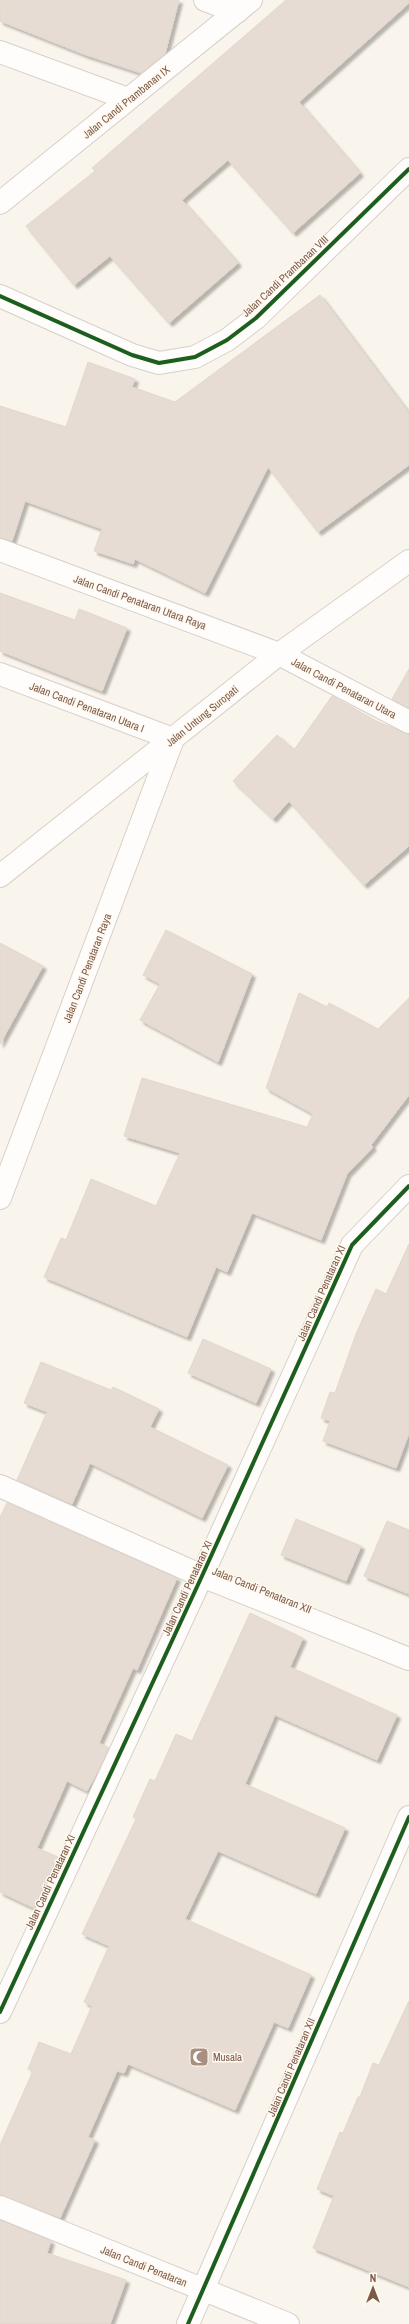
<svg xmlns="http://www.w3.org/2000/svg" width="409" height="2324" viewBox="0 0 409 2324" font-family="'Archivo Narrow',sans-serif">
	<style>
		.building { fill: #e6dcd3; stroke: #e3d7cd; filter: url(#shadow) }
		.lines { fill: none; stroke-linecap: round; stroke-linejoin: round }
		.minor-casing { stroke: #d8d0c9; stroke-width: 24 }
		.secondary-casing { stroke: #d9d0c8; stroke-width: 24 }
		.minor { stroke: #fefdfc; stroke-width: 22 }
		.secondary { stroke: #fefdfc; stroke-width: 22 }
		.cycleway-casing { stroke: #fff9f0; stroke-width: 6 }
		.cycleway { stroke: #1b5e20; stroke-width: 4 }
		.labels { text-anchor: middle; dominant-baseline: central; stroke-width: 3; stroke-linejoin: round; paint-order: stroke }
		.street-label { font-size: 11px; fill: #7c5a48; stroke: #fff9f0 }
		.poi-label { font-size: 11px; fill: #7c5a48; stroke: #fff9f0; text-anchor: start }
	</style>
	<defs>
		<filter id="shadow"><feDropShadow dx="3.5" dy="3.5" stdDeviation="1" flood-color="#0004"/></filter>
	</defs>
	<rect width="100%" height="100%" fill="#f9f4ec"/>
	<g class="building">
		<polygon points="0,0 179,0 165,54 141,73 86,55 0,21"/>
		<polygon points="286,0 409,0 409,3 299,102 360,173 293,233 228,160 182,200 238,263 169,323 110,256 74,285 26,226 95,171 92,168"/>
		<polygon points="320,295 409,413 409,465 318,532 268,467 205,593 135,559 133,564 94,551 102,529 25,501 12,541 0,538 0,406 66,427 88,362 135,379 132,387 175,402"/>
		<polygon points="0,593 75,620 79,609 127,628 102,691 0,651"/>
		<polygon points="409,669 409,708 392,699"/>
		<polygon points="332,696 378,722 409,734 409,846 364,885 289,801 273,819 233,781 277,735 294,750"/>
		<polygon points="166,930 252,974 218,1062 140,1020 160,984 143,975"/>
		<polygon points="0,943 43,966 0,1044"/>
		<polygon points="299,993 327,1007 329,1003 378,1029 409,998 409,1095 371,1145 373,1147 347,1174 321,1240 252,1213 227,1272 216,1267 187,1337 44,1277 61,1238 66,1240 91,1179 156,1206 180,1153 124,1136 142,1078 307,1127 313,1114 266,1088"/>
		<polygon points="409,1244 409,1433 396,1468 323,1441 330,1421 321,1418 330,1392 335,1393 356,1334 376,1289 386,1294"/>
		<polygon points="203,1339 271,1369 256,1403 188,1373"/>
		<polygon points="41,1362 111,1390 113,1387 159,1409 150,1427 228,1465 202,1518 90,1463 72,1504 17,1480 47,1412 24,1403"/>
		<polygon points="7,1503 177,1578 137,1670 133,1668 99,1743 109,1748 100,1767 87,1791 67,1781 37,1848 58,1857 34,1908 0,1892 0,1517"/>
		<polygon points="296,1519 361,1546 346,1581 281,1555"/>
		<polygon points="387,1521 409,1530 409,1594 364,1576"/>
		<polygon points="250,1613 303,1638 290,1667 397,1715 377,1760 275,1715 245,1784 345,1828 316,1894 218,1851 185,1919 311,1975 288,2028 274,2022 235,2110 128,2064 124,2073 117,2071 88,2137 95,2140 60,2218 0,2195 0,2145 33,2071 28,2069 39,2042 71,2054 92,2006 84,2002 109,1946 82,1934 136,1819 133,1817 150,1779 155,1781 176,1734 192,1741"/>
		<polygon points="409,2001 409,2287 313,2248 334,2196 317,2189 340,2132 343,2133 358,2097 360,2097 373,2063 379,2065"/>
		<polygon points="0,2220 51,2241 47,2253 126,2280 110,2324 0,2324"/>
	</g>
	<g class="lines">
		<g class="minor-casing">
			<g id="minor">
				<polyline points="205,0 237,12"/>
				<polyline points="0,52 128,99"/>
				<polyline points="0,203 251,0"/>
				<polyline points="0,296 132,355 159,363 195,357 227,340 256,318 409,169"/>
				<polyline points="0,550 279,654 409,722"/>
				<polyline points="0,674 173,739"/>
				<polyline points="0,1486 202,1576 409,1659"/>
				<polyline points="0,2012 202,1576 352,1245 409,1186"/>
				<polyline points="0,2207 288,2324"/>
				<polyline points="188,2324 409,1817"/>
			</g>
		</g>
		<g class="secondary-casing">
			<g id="secondary">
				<polyline points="0,876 279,654 409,561"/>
				<polyline points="0,1198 173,739"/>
			</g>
		</g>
		<use href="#minor" class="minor"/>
		<use href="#secondary" class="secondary"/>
		<g class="cycleway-casing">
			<g id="cycleway">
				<polyline points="0,296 132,355 159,363 195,357 227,340 256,318 409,169"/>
				<polyline points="0,2012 202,1576 352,1245 409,1186"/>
				<polyline points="188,2324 409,1817"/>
			</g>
		</g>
		<use href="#cycleway" class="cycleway"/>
	</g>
	<defs>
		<g id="mosque-square" transform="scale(1)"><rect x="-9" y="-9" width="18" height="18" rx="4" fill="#a89081" stroke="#fff9f0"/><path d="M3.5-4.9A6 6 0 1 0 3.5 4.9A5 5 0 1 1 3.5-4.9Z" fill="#fff"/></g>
	</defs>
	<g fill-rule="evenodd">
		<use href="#mosque-square" x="199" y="2057"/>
	</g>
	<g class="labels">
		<g class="street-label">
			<text transform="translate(126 102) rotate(-39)">Jalan Candi Prambanan IX</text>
			<text transform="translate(285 276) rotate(-43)">Jalan Candi Prambanan VIII</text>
			<text transform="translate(140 602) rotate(20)">Jalan Candi Penataran Utara Raya</text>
			<text transform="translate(344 688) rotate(28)">Jalan Candi Penataran Utara</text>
			<text transform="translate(87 707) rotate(21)">Jalan Candi Penataran Utara I</text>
			<text transform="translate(202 716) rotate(-39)">Jalan Untung Suropati</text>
			<text transform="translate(87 968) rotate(-69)">Jalan Candi Penataran Raya</text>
			<text transform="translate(321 1293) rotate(-66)">Jalan Candi Penataran XI</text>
			<text transform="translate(187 1588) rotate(-65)">Jalan Candi Penataran XI</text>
			<text transform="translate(262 1590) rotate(22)">Jalan Candi Penataran XII</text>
			<text transform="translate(50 1882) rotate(-65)">Jalan Candi Penataran XI</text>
			<text transform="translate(291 2067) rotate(-67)">Jalan Candi Penataran XII</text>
			<text transform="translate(144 2266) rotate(22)">Jalan Candi Penataran</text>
		</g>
		<g class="poi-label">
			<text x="213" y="2057">Musala</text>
		</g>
	</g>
	<g transform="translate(373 2288)" stroke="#fff9f0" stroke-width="3" paint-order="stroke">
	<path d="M0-3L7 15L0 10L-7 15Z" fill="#7c5a48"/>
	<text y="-6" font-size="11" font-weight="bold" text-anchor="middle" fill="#7c5a48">N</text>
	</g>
</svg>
